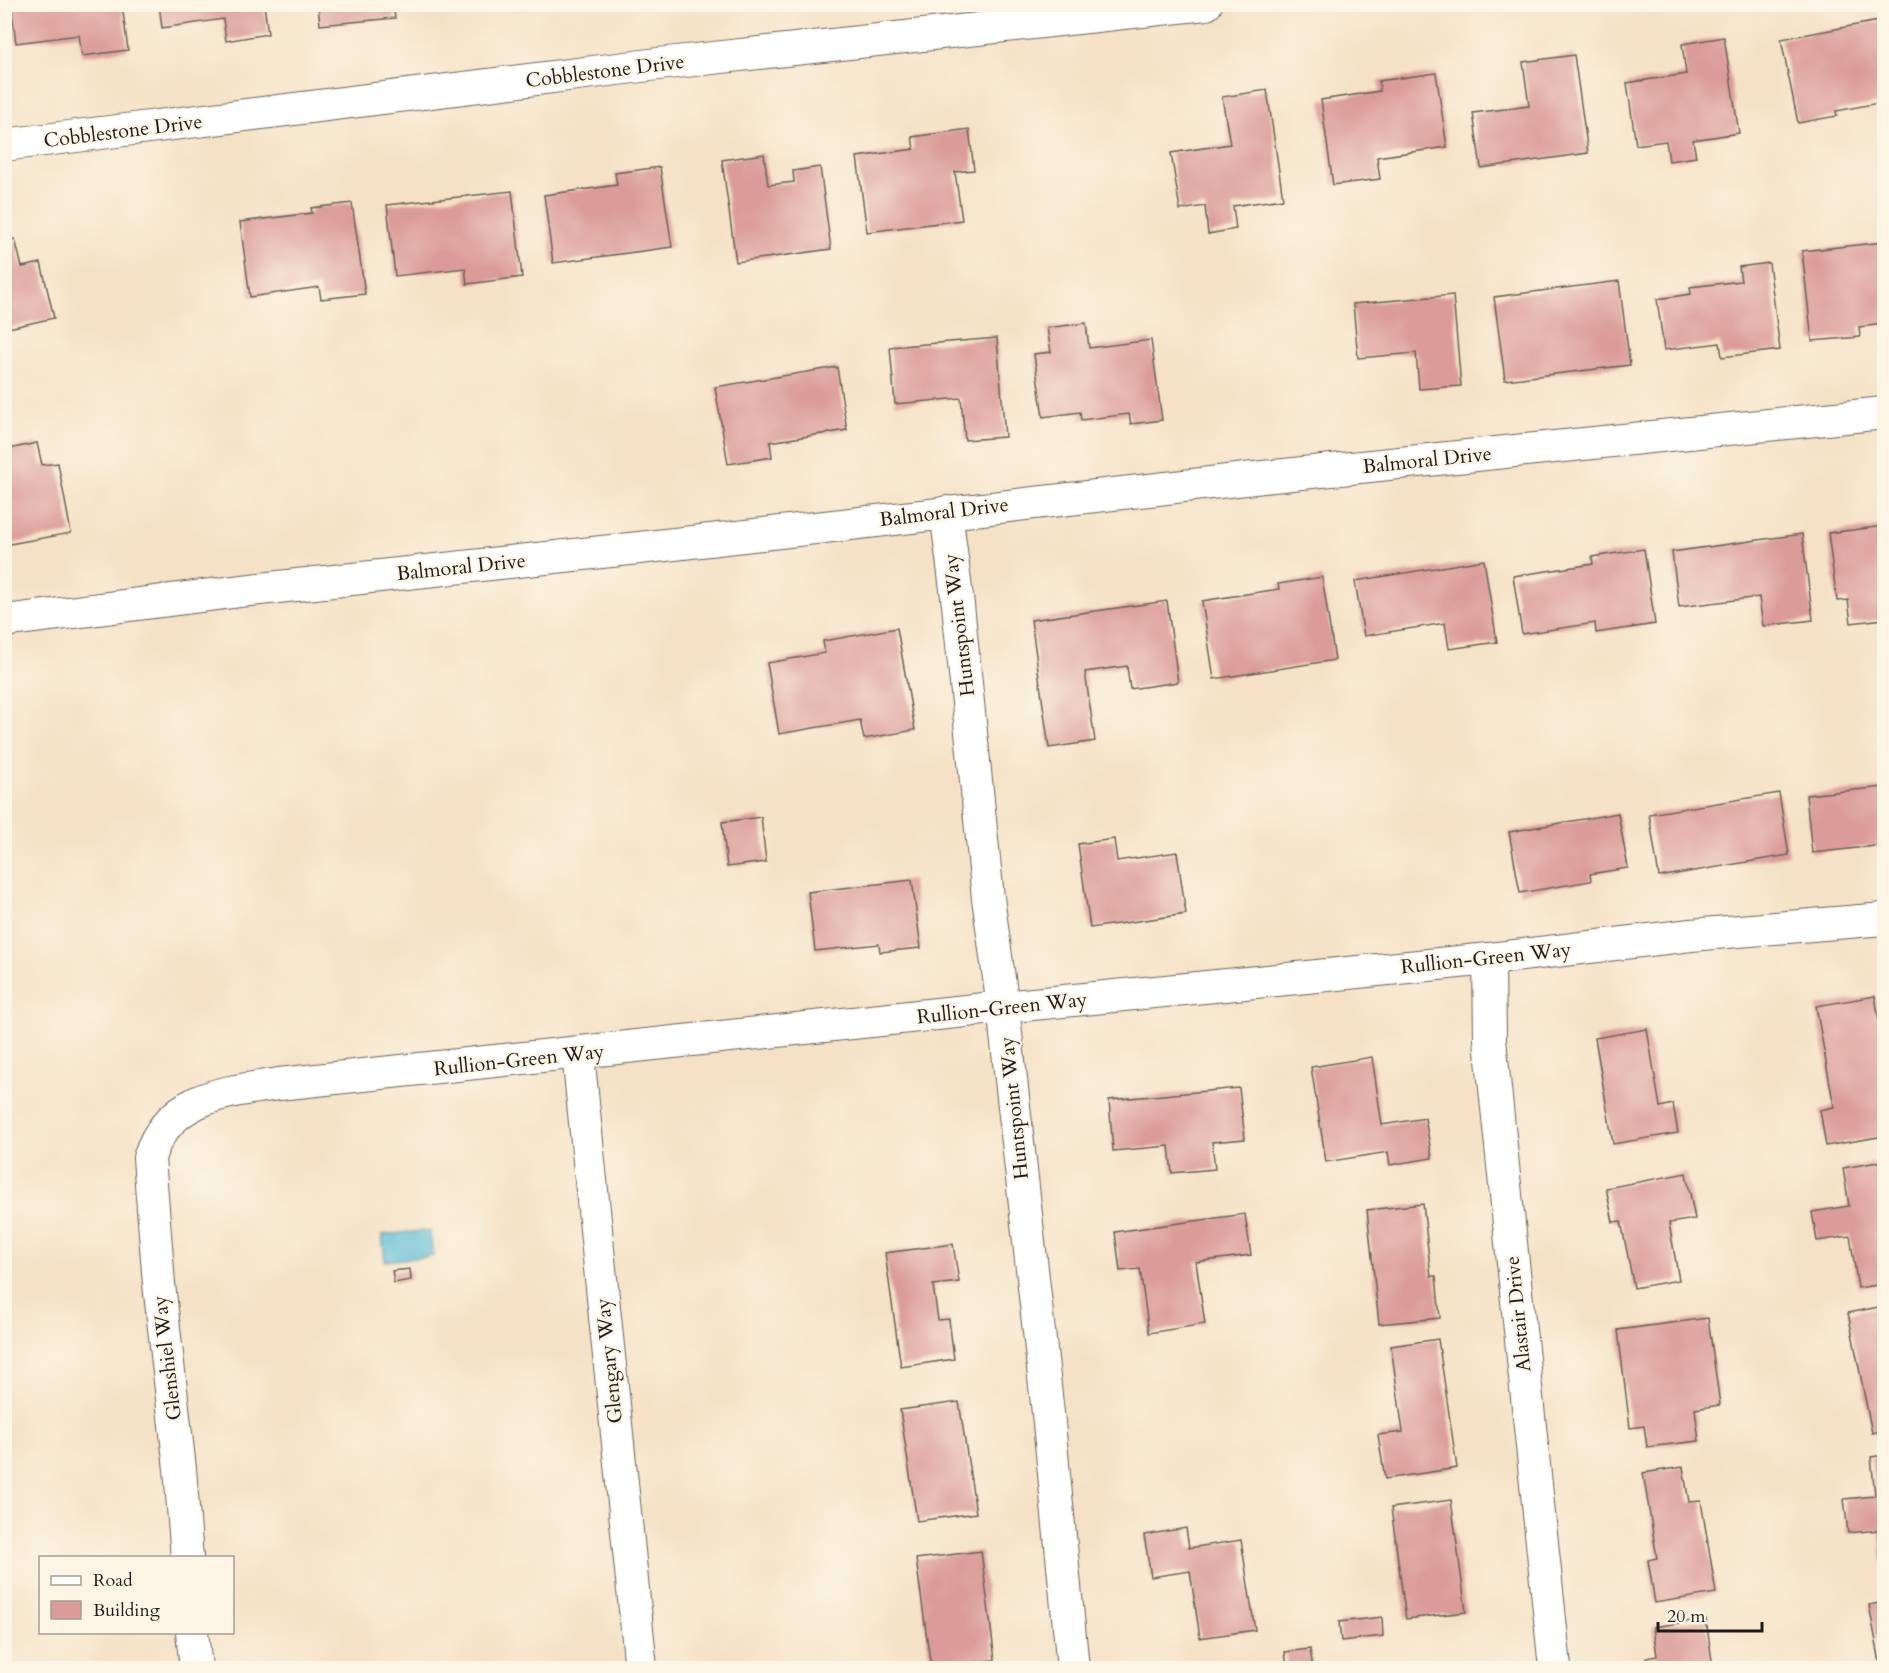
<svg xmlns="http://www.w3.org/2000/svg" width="1889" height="1673" viewBox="0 0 1889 1673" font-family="Cardo,serif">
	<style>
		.water { fill: #59bcd7; stroke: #3a6c7a; stroke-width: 1.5 }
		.building { fill: #db9c99 }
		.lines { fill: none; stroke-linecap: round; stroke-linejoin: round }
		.minor-casing { stroke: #686158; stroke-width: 34 }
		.minor { stroke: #fff; stroke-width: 32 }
		.labels { text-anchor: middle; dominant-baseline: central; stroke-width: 4.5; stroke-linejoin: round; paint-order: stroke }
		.street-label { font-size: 20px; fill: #1c1c1c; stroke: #fcf5e5 }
	</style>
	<rect width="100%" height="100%" fill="#fcf5e5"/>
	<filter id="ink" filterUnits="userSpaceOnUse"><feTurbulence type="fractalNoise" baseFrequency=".0167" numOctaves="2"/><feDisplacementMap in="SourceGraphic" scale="12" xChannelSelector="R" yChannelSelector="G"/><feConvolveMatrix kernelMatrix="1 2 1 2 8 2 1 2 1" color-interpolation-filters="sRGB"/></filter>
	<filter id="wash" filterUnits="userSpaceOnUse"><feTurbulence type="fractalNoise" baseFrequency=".008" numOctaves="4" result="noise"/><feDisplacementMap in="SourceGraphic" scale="24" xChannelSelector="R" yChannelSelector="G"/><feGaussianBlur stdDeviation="1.35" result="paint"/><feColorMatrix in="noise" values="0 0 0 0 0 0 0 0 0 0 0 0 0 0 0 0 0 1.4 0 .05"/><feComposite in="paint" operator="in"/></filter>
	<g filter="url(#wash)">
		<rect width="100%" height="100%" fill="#f5e2c6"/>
		<polygon class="water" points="430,1230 433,1256 385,1261 382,1235"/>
		<g id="blocks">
			<g class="building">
				<polygon points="11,4 122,4 128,50 82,56 79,35 16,43"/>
				<polygon points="159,4 264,4 268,34 226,41 223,19 162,28"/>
				<polygon points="318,4 393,4 395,18 320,25"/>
				<polygon points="510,4 542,4 542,6 511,10"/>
				<polygon points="1884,20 1884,102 1836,111 1837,116 1798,123 1781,39"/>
				<polygon points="1724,37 1739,133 1693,140 1696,157 1669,161 1666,141 1636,145 1627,83 1686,74 1682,44"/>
				<polygon points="1574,55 1588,153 1481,168 1473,113 1529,106 1523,62"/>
				<polygon points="1436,73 1447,147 1377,157 1380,179 1333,185 1321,100 1380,91 1379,81"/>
				<polygon points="1267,90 1283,199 1233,206 1236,229 1208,234 1205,206 1180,210 1171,153 1230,144 1222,97"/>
				<polygon points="969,129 974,170 955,172 962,220 867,232 857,157 914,149 912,137"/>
				<polygon points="764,154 768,185 794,182 793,171 820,167 831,249 736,262 722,160"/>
				<polygon points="660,167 672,247 553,263 544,195 617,185 615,173"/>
				<polygon points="512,191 522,277 467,284 465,268 395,276 387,205"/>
				<polygon points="352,203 365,294 321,299 319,287 250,297 240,222 312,213 311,208"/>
				<polygon points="15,239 22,267 41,263 54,318 4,329 4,241"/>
				<polygon points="1884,242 1884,324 1859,327 1860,337 1812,341 1802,251"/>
				<polygon points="1769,263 1780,350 1722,357 1720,343 1664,350 1657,299 1691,294 1690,287 1741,281 1739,267"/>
				<polygon points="1619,281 1630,365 1505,380 1494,297"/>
				<polygon points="1453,295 1461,386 1419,389 1416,353 1358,358 1353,304"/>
				<polygon points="1086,323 1089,348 1151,340 1162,420 1131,424 1129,414 1081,420 1080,412 1043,417 1034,354 1051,352 1047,328"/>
				<polygon points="997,338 1005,437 965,440 961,398 895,404 890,347"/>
				<polygon points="837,367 847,430 770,442 772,457 728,464 715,387"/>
				<polygon points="37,443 42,465 58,463 71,533 4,545 4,450"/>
				<polygon points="1884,526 1884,619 1851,623 1848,600 1837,601 1828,533"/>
				<polygon points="1802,534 1813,620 1763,626 1759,597 1679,607 1672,552"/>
				<polygon points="1644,549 1655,624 1596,633 1595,623 1522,634 1513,576 1593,564 1592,557"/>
				<polygon points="1484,560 1497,642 1449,649 1445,623 1364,636 1355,581"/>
				<polygon points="1322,577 1335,660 1214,679 1202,601 1279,589 1278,584"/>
				<polygon points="1167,601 1178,682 1130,689 1127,666 1085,672 1095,741 1049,748 1031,620"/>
				<polygon points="897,628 915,730 864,739 860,720 779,734 767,663 825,653 823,641"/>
				<polygon points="1884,787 1884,845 1812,853 1806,795"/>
				<polygon points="1779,793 1789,855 1659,877 1649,814"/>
				<polygon points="1618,813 1628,868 1590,874 1591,881 1520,893 1509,832"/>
				<polygon points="761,817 766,862 727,867 722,822"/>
				<polygon points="1114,839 1117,861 1177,852 1186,914 1090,928 1078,844"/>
				<polygon points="912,880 921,948 880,952 879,944 815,951 808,892"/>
				<polygon points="1875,996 1884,1051 1884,1136 1826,1146 1820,1110 1834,1107 1816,1006"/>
				<polygon points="1647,1029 1660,1107 1673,1104 1678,1133 1613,1144 1595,1038"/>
				<polygon points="1372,1057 1382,1125 1425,1118 1432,1158 1390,1165 1388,1152 1326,1162 1311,1067"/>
				<polygon points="1239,1088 1245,1139 1212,1142 1215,1169 1172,1173 1169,1146 1113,1151 1109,1100"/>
				<polygon points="1884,1161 1884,1284 1858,1288 1850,1236 1817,1241 1812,1212 1849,1206 1843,1168"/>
				<polygon points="1686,1173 1695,1219 1669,1223 1679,1280 1634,1288 1621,1221 1613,1222 1606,1188"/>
				<polygon points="1423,1204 1431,1276 1436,1276 1440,1318 1379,1324 1367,1210"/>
				<polygon points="1245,1214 1251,1255 1196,1262 1205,1324 1149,1333 1140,1269 1120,1271 1115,1232"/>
				<polygon points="953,1244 959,1282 933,1285 938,1320 949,1319 954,1359 901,1367 885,1253"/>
				<polygon points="410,1269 411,1280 394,1283 392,1271"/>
				<polygon points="1884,1306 1884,1430 1872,1433 1848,1313"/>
				<polygon points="1708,1318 1720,1405 1695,1409 1699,1441 1647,1447 1644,1426 1630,1428 1618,1330"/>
				<polygon points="1438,1339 1457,1468 1385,1479 1378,1435 1403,1432 1391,1346"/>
				<polygon points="959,1402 976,1513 917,1521 900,1410"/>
				<polygon points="1884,1455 1884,1571 1883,1571 1879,1530 1848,1533 1844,1499 1875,1496 1871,1457"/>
				<polygon points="1683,1467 1689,1502 1701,1501 1716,1593 1655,1603 1648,1560 1657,1558 1643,1473"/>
				<polygon points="1451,1500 1466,1612 1406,1619 1391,1508"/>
				<polygon points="1186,1528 1189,1548 1241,1540 1255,1630 1200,1638 1190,1571 1151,1577 1144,1535"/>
				<polygon points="981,1551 995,1660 931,1668 916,1559"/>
				<polygon points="1884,1602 1884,1668 1881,1668 1869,1605"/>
				<polygon points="1382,1617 1383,1636 1341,1641 1339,1622"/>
				<polygon points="1706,1619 1713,1668 1648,1668 1646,1658 1657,1656 1653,1627"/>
				<polygon points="1310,1649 1313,1668 1287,1668 1285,1652"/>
			</g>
		</g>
	</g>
	<g filter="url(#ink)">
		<use href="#blocks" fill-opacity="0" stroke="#686158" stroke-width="1.5"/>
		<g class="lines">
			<g class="minor-casing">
				<g id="minor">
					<polyline points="4,145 658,64 1206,4"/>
					<polyline points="946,512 958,605 988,898 1003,1007 1048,1413 1073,1668"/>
					<polyline points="4,621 241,591 648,547 1263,477 1884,413"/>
					<polyline points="1489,959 1490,1040 1555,1668"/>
					<polyline points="578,1054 641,1668"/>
					<path d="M187,1558l-7,-89 -21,-185 -10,-126c19,-62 76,-66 130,-74l724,-77 486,-48 202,-24 193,-16"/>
					<polyline points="192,1632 196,1668"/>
				</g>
			</g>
			<use href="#minor" class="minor"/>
		</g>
	</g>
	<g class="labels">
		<g class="street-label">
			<text transform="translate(605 71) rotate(-7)">Cobblestone Drive</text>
			<text transform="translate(123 131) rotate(-7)">Cobblestone Drive</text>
			<text transform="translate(1427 460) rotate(-6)">Balmoral Drive</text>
			<text transform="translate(944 512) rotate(-7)">Balmoral Drive</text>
			<text transform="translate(461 567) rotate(-6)">Balmoral Drive</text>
			<text transform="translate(959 625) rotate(-97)">Huntspoint Way</text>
			<text transform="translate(1486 958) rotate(-6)">Rullion-Green Way</text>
			<text transform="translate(1002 1008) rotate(-6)">Rullion-Green Way</text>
			<text transform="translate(519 1060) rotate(-6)">Rullion-Green Way</text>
			<text transform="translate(1014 1108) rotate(-96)">Huntspoint Way</text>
			<text transform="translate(1518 1314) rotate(-96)">Alastair Drive</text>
			<text transform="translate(167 1358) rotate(-97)">Glenshiel Way</text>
			<text transform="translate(609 1361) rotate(-96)">Glengary Way</text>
		</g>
	</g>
	<rect width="1889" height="1673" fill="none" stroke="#fcf5e5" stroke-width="24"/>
	<rect x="39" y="1556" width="195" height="78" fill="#fcf5e5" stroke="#a29e95" stroke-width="1.5"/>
	<rect x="51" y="1576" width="30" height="9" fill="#ffffff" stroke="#a29e95" stroke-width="1.5"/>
	<text x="93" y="1586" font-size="18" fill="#1c1c1c">Road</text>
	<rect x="51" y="1601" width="30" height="18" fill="#db9c99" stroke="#a29e95" stroke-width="1.5"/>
	<text x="93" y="1616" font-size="18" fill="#1c1c1c">Building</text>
	<path d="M1658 1622v9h104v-9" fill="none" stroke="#1c1c1c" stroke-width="3"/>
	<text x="1667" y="1622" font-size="18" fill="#1c1c1c" stroke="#fcf5e5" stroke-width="4.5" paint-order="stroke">20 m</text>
</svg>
